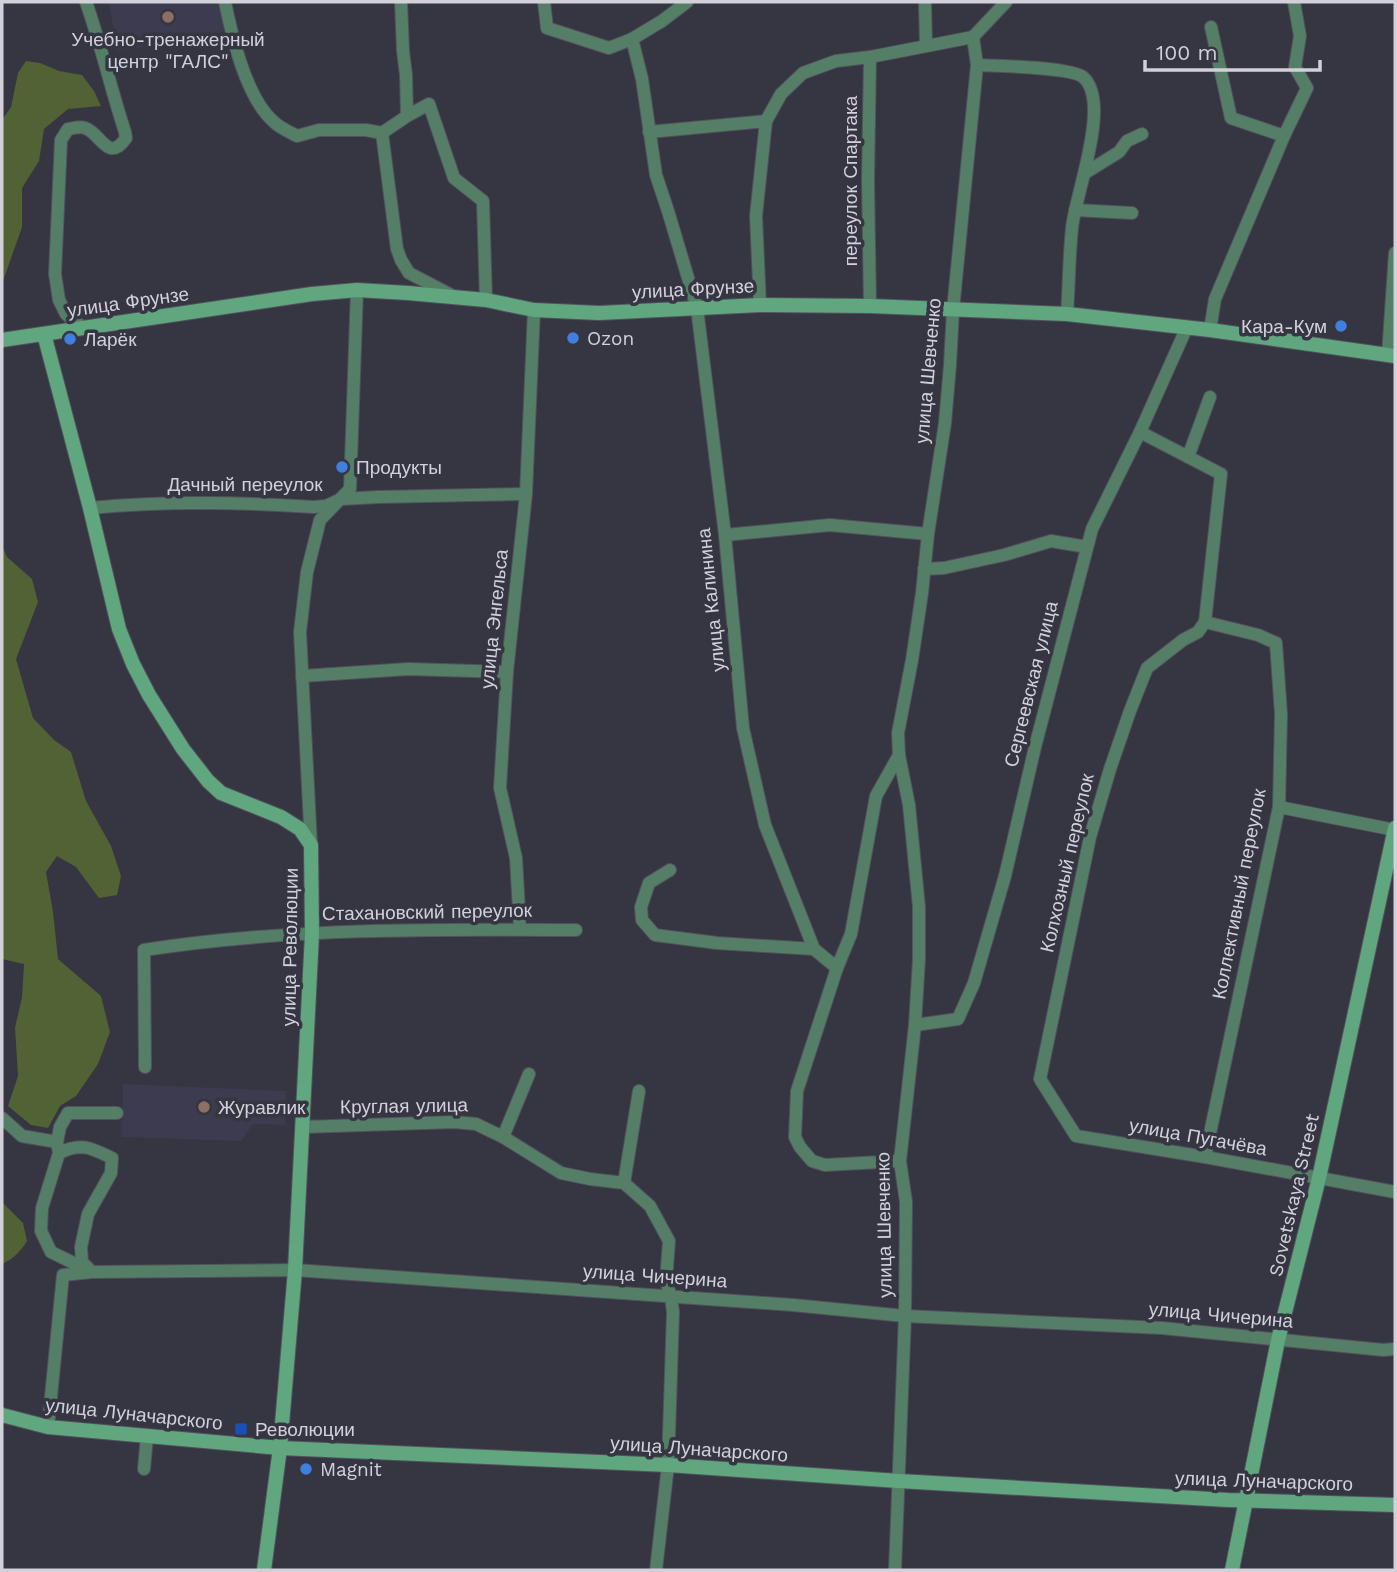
<svg xmlns="http://www.w3.org/2000/svg" width="1397" height="1572" viewBox="0 0 1397 1572" font-family="'Work Sans',sans-serif">
	<style>
		.built { fill: #3d3b4f }
		.green { fill: #516234 }
		.lines { fill: none; stroke-linecap: round; stroke-linejoin: round }
		.street-casing { stroke: #52515d; stroke-width: 14 }
		.secondary-casing { stroke: #52515d; stroke-width: 16 }
		.street { stroke: #547f66; stroke-width: 12 }
		.secondary { stroke: #60a780; stroke-width: 14 }
		.education-dot { fill: #8d6e63; stroke: #363542; stroke-width: 2.5 }
		.shop-dot { fill: #3f7fe0; stroke: #363542; stroke-width: 2.5 }
		.transit-dot { fill: #1a4fb4; stroke: #363542; stroke-width: 2.5 }
		.labels { text-anchor: middle; dominant-baseline: central; stroke-width: 7; stroke-linejoin: round; paint-order: stroke }
		.poi-label { font-size: 19px; fill: #d2d1da; stroke: #363542; text-anchor: start }
		.street-label { font-size: 19px; fill: #d2d1da; stroke: #363542 }
	</style>
	<rect width="100%" height="100%" fill="#363542"/>
	<g class="built">
		<polygon points="109,2 222,2 228,33 117,51"/>
		<polygon points="123,1084 286,1091 285,1125 253,1124 241,1141 122,1137"/>
	</g>
	<g class="green">
		<polygon points="26,61 40,63 59,71 82,75 94,91 101,106 68,109 44,129 39,161 22,188 22,227 2,284 2,120 11,107 18,73"/>
		<polygon points="2,546 7,557 32,579 38,602 16,659 33,718 54,740 71,752 86,801 111,846 121,876 117,895 99,898 76,867 57,856 46,872 53,912 58,959 101,996 110,1032 98,1064 76,1096 60,1106 48,1128 31,1125 8,1106 18,1076 15,1028 22,997 24,964 2,959"/>
		<path d="M2,1202l21,21 4,18c-6,10 -14,18 -25,23z"/>
	</g>
	<g class="lines">
		<g class="street-casing">
			<g id="street">
				<path d="M225,2c7,35 21,96 49,120 6,6 16,10 23,14l22,-6h47l16,3"/>
				<polyline points="401,2 403,51 406,75 407,116 429,104 454,178 483,201 486,300"/>
				<polyline points="544,2 547,28 609,48 632,39 642,79 656,175 668,211 697,308 725,535 743,728 765,825 814,949 837,968 797,1091 795,1137 800,1147 812,1161 825,1165 900,1161"/>
				<polyline points="925,2 926,46"/>
				<polyline points="1211,27 1231,118 1284,136"/>
				<polyline points="632,39 662,21 687,2"/>
				<path d="M977,65c20,1 94,2 106,12 29,25 -8,118 -11,151 -3,28 -3,58 -5,86"/>
				<polyline points="649,132 766,121"/>
				<polyline points="382,133 397,249 401,260 409,273 455,297"/>
				<polyline points="382,133 407,116"/>
				<polyline points="1085,173 1119,152 1127,141 1142,134"/>
				<polyline points="1075,210 1132,213"/>
				<polyline points="760,305 756,216 766,121 781,94 803,73 836,61 870,57 973,37"/>
				<polyline points="870,306 868,181 870,57"/>
				<path d="M83,328l-17,-14 -7,-14 -4,-26 6,-134 7,-11c6,-1 12,-3 17,-1 16,5 23,36 41,10l-1,-6c-14,-43 -24,-87 -39,-130"/>
				<polyline points="1210,330 1215,299 1284,136 1307,88 1295,67 1300,36 1294,2"/>
				<polyline points="1388,355 1395,253"/>
				<polyline points="1140,432 1221,474 1205,622 1258,635 1276,643 1281,714 1279,807 1205,1157"/>
				<polyline points="1188,457 1210,397"/>
				<path d="M90,508c74,-7 149,-6 223,-1l13,-1 15,-7 37,-2 148,-3"/>
				<polyline points="725,535 830,525 928,534"/>
				<polyline points="924,569 944,568 1004,555 1051,541 1087,547"/>
				<polyline points="1205,622 1198,632 1183,640 1147,668 1130,711 1110,769 1090,837 1040,1079 1076,1136 1205,1157 1395,1192"/>
				<polyline points="302,676 408,669 507,672"/>
				<polyline points="1279,807 1395,830"/>
				<polyline points="311,845 300,632 307,572 320,520 350,489 357,290"/>
				<polyline points="670,870 649,883 641,907 642,920 655,935 717,943 814,949"/>
				<polyline points="520,929 516,858 500,788 507,672 526,494 534,310"/>
				<polyline points="837,968 851,934 876,796 899,755"/>
				<polyline points="915,1025 958,1019 974,983 1005,876 1035,747 1092,529 1140,432 1187,327"/>
				<path d="M145,1067l-1,-117c143,-22 288,-21 432,-20"/>
				<polyline points="2,1118 22,1136 57,1142"/>
				<polyline points="303,1127 454,1122 476,1124 503,1137 561,1173 590,1179 624,1183 650,1206 669,1241 666,1281 671,1297 673,1312 668,1465 656,1570"/>
				<polyline points="503,1137 529,1074"/>
				<path d="M59,1153c22,-11 32,-5 53,5l-1,15 -23,41 -7,33 1,15 7,7"/>
				<polyline points="624,1183 639,1091"/>
				<polyline points="92,1272 51,1252 41,1231 42,1208 59,1153 57,1142 60,1127 68,1113 117,1113"/>
				<polyline points="48,1427 63,1275 92,1272 295,1270 793,1305 905,1316 1162,1328 1383,1350 1395,1349"/>
				<polyline points="144,1469 147,1436"/>
				<polyline points="895,1570 905,1316 906,1202 900,1161 915,1025 919,959 919,907 909,805 899,755 898,733 912,660 922,593 928,534 945,423 950,365 953,310 977,65 973,37 1006,2"/>
			</g>
		</g>
		<g class="secondary-casing">
			<g id="secondary">
				<polyline points="44,334 90,508 119,629 133,664 149,695 183,749 208,781 221,793 281,817 300,829 311,845 312,934 295,1270 280,1448 264,1570"/>
				<polyline points="2,340 312,294 357,290 408,293 486,300 534,310 599,313 760,305 870,306 1067,314 1210,330 1395,356"/>
				<polyline points="2,1415 48,1427 280,1448 668,1465 899,1481 1228,1500 1395,1505"/>
				<polyline points="1232,1570 1278,1340 1319,1178 1395,828"/>
			</g>
		</g>
		<use href="#street" class="street"/>
		<use href="#secondary" class="secondary"/>
	</g>
	<g class="education-dot">
		<circle cx="168" cy="17" r="7"/>
		<circle cx="204" cy="1107" r="7"/>
	</g>
	<g class="shop-dot">
		<circle cx="1341" cy="326" r="7"/>
		<circle cx="573" cy="338" r="7"/>
		<circle cx="70" cy="339" r="7"/>
		<circle cx="342" cy="467" r="7"/>
		<circle cx="306" cy="1469" r="7"/>
	</g>
	<rect class="transit-dot" x="234" y="1422" width="14" height="14" rx="3.5"/>
	<g class="labels">
		<g class="poi-label">
			<text x="168" y="39" text-anchor="middle">Учебно-тренажерный<tspan x="168" dy="22">центр "ГАЛС"</tspan></text>
			<text x="1327" y="326" text-anchor="end">Кара-Кум</text>
			<text x="587" y="338">Ozon</text>
			<text x="84" y="339">Ларёк</text>
			<text x="356" y="467">Продукты</text>
			<text x="218" y="1107">Журавлик</text>
			<text x="255" y="1429">Революции</text>
			<text x="320" y="1469">Magnit</text>
		</g>
		<g class="street-label">
			<text transform="translate(850 181) rotate(-90)">переулок Спартака</text>
			<text transform="translate(693 289) rotate(-3)">улица Фрунзе</text>
			<text transform="translate(128 302) rotate(-8)">улица Фрунзе</text>
			<text transform="translate(928 371) rotate(-85)">улица Шевченко</text>
			<text x="245" y="484">Дачный переулок</text>
			<text transform="translate(711 600) rotate(-96)">улица Калинина</text>
			<text transform="translate(494 619) rotate(-84)">улица Энгельса</text>
			<text transform="translate(1031 684) rotate(-76)">Сергеевская улица</text>
			<text transform="translate(1067 863) rotate(-77)">Колхозный переулок</text>
			<text transform="translate(1239 894) rotate(-79)">Коллективный переулок</text>
			<text transform="translate(427 912) rotate(-1)">Стахановский переулок</text>
			<text transform="translate(290 947) rotate(-89)">улица Революции</text>
			<text transform="translate(404 1106) rotate(-1)">Круглая улица</text>
			<text transform="translate(1198 1137) rotate(10)">улица Пугачёва</text>
			<text transform="translate(1294 1195) rotate(-77)">Sovetskaya Street</text>
			<text transform="translate(884 1225) rotate(-91)">улица Шевченко</text>
			<text transform="translate(655 1276) rotate(4)">улица Чичерина</text>
			<text transform="translate(1221 1315) rotate(5)">улица Чичерина</text>
			<text transform="translate(134 1414) rotate(6)">улица Луначарского</text>
			<text transform="translate(699 1449) rotate(4)">улица Луначарского</text>
			<text transform="translate(1264 1481) rotate(2)">улица Луначарского</text>
		</g>
	</g>
	<rect width="1397" height="1572" fill="none" stroke="#d2d1da" stroke-width="7"/>
	<path d="M1145 60v10h175v-10" fill="none" stroke="#d2d1da" stroke-width="3.5"/>
	<text x="1156" y="60" font-size="21" fill="#d2d1da" stroke="#363542" stroke-width="5" paint-order="stroke">100 m</text>
</svg>
